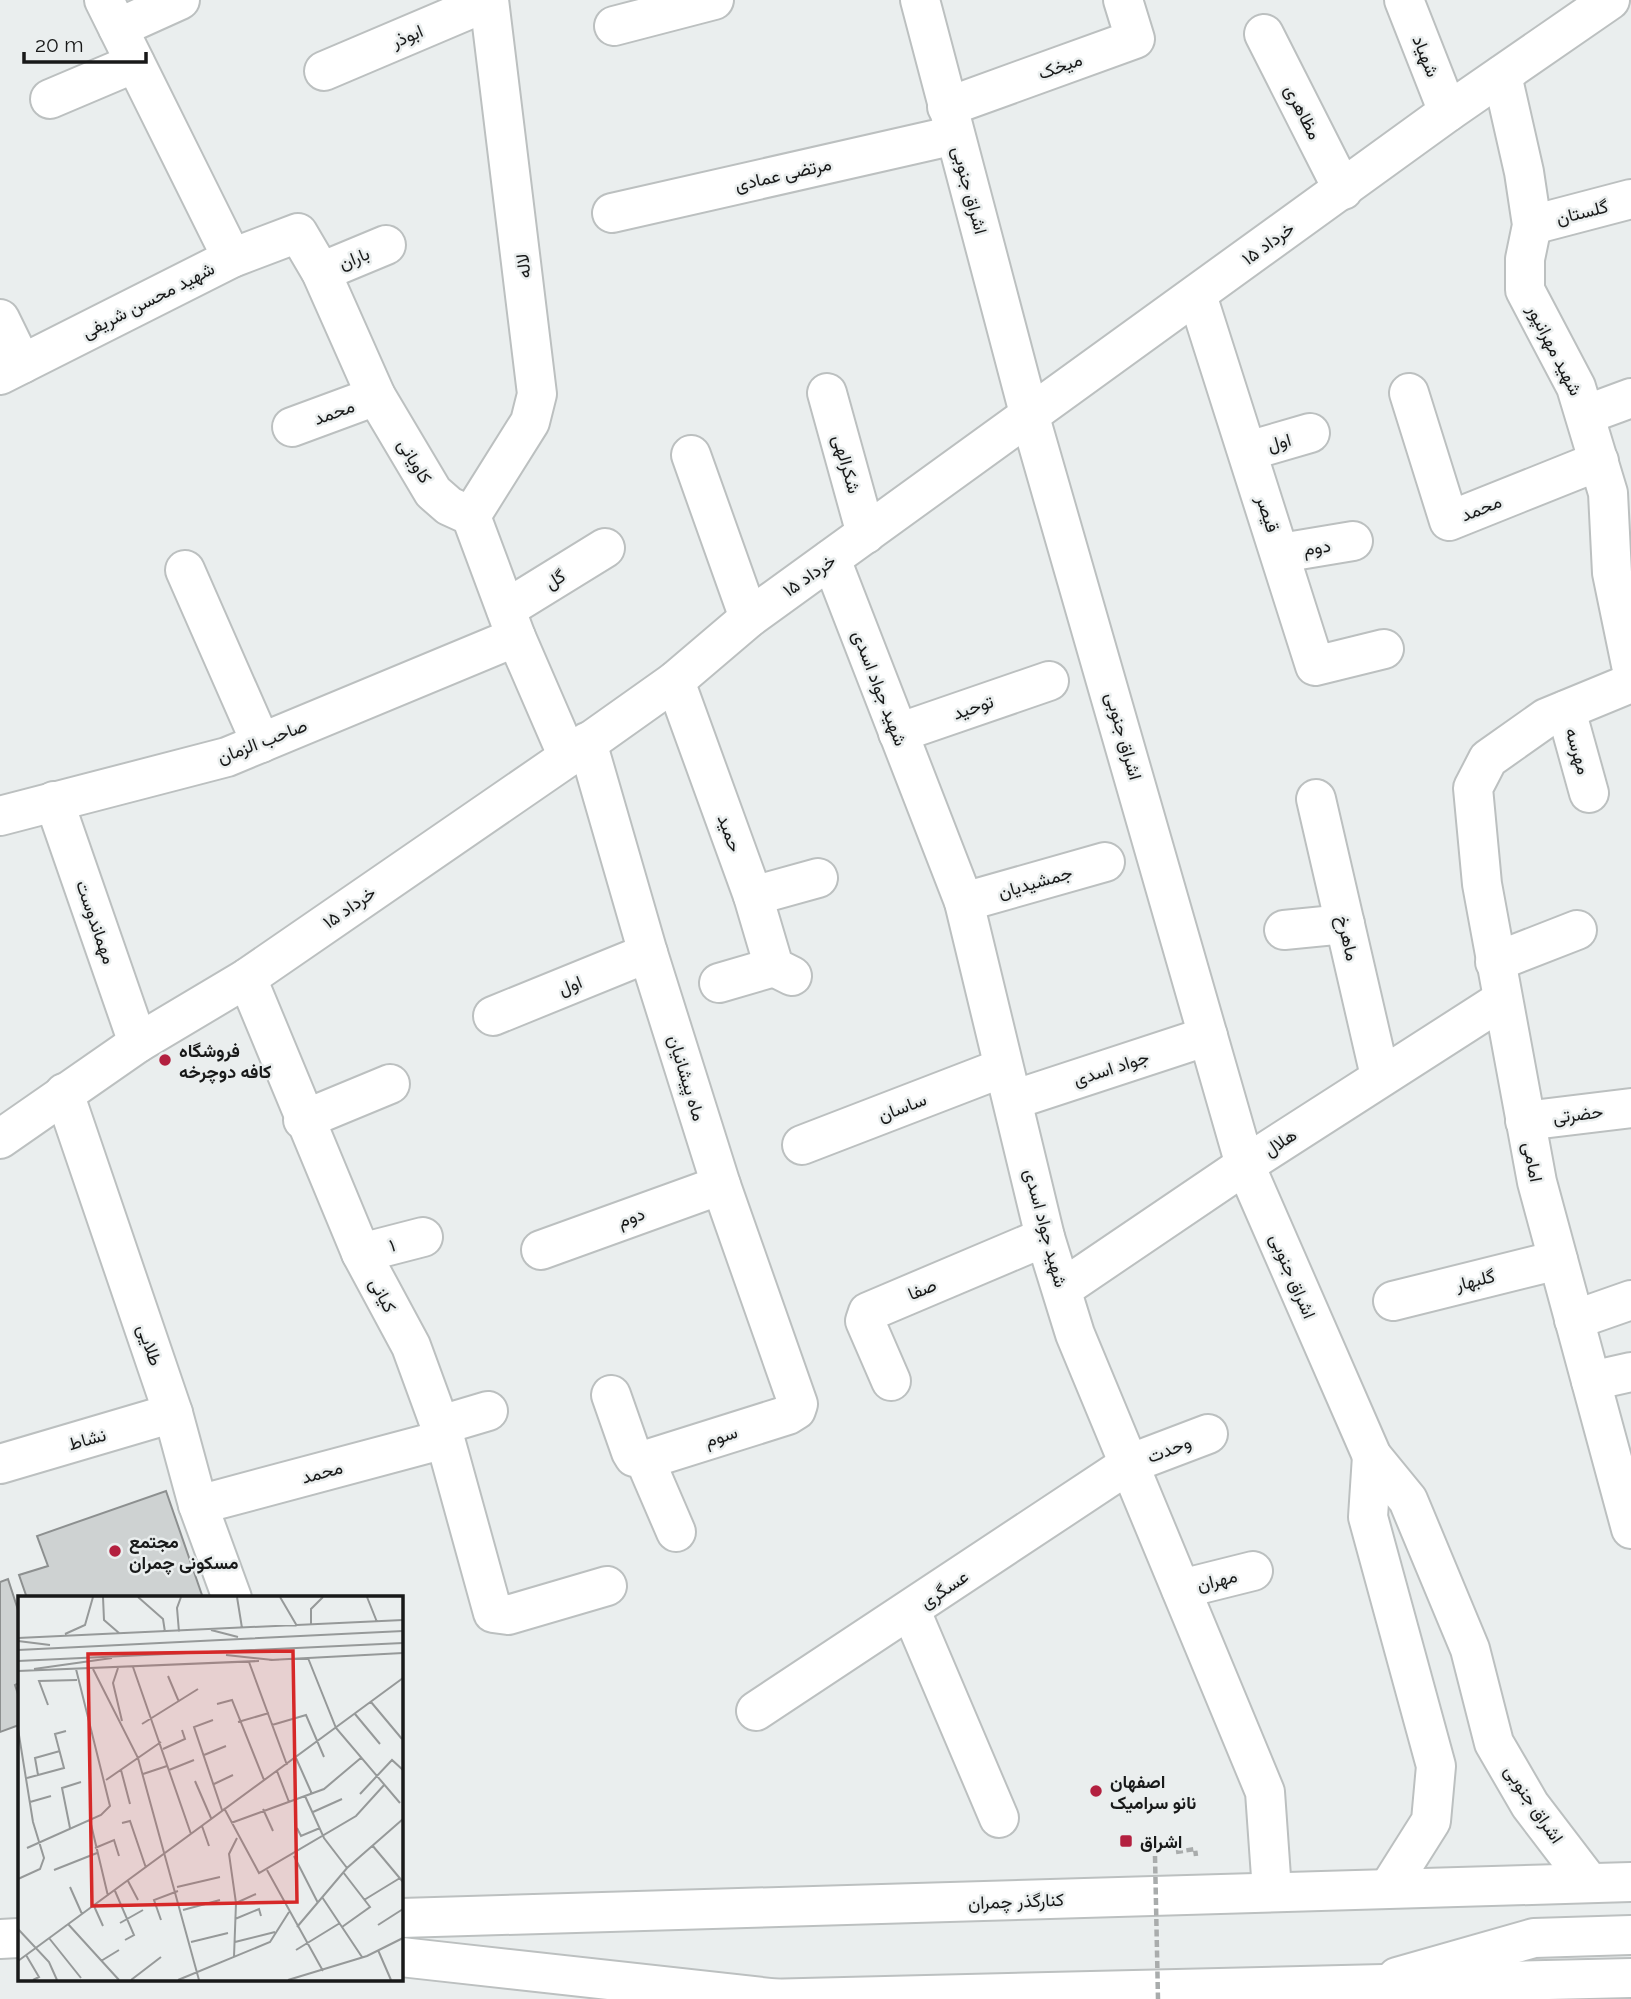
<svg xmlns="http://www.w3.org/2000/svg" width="1631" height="1999" viewBox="0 0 1631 1999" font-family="Raleway,Vazirmatn,sans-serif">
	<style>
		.building { fill: #ced2d2; stroke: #8d9090; stroke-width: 2 }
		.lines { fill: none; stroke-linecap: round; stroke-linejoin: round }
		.minor-casing { stroke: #bcc0c0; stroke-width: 42 }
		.major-casing { stroke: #bcc0c0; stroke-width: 42 }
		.highway-casing { stroke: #bcc0c0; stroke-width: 42 }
		.path { stroke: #a9acac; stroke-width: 4.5; stroke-dasharray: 7 3.5; stroke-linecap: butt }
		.minor { stroke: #fff; stroke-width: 38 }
		.major { stroke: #fff; stroke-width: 38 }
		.highway { stroke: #fff; stroke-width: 38 }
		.path-bridge { stroke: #a9acac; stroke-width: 4.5; stroke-dasharray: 7 3.5; stroke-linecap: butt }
		.poi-dot { fill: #b3203f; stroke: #eaeeee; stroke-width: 2.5 }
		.labels { text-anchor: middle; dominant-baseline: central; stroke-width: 5; stroke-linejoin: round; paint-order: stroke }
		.street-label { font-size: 18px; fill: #181919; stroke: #eaeeee }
		.poi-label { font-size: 18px; font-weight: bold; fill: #181919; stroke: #eaeeee; text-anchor: start }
		.inset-road { fill: none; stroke: #969999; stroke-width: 2 }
		.view { fill: #d62828; fill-opacity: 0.15; stroke: #d62828; stroke-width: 3.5 }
		.inset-edge { fill: none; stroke: #181919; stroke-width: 3.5 }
	</style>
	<rect width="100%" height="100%" fill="#eaeeee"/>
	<g class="building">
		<polygon points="166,1491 203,1598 27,1598 19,1575 48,1566 37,1536"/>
		<polygon points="8,1579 19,1613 19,1683 15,1685 19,1697 19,1725 0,1732 0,1582"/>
	</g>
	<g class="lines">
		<g class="minor-casing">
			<g id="minor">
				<polyline points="104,0 232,258"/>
				<polyline points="1404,0 1448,112"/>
				<polyline points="614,26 714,0"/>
				<polyline points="118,28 180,0"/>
				<polyline points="1264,34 1343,190"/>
				<polyline points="324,71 489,1"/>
				<polyline points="1502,75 1524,172 1532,225 1525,259 1525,290 1576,387 1608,493 1612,573 1631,665"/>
				<polyline points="50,99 135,63"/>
				<polyline points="947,107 1135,39 1123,0"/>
				<polyline points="612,213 955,135"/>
				<polyline points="1532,225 1631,199"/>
				<polyline points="321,272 386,245"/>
				<polyline points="1197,295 1315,666 1384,649"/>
				<polyline points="0,319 22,364"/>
				<polyline points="0,375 232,258 298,233 321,272 376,396 433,492 449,506 471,516 516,637 568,757"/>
				<polyline points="827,393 866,534"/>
				<polyline points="1409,393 1449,521 1599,461"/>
				<polyline points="1585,415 1631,398"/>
				<polyline points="292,427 376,396"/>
				<polyline points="1248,451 1310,433"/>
				<polyline points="691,455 749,618"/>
				<polyline points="471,516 530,422 537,394 489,0"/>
				<polyline points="1281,553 1353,541"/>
				<polyline points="831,559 964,902 1045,1237 1075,1334 1265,1792 1272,1891"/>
				<polyline points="185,570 261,743"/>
				<polyline points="506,609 605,548"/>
				<polyline points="675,681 753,896 774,967 792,976"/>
				<polyline points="1631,683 1546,718 1488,759 1473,788 1482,884 1537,1182 1631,1529"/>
				<polyline points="1566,710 1589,793"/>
				<polyline points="898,733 1049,681"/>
				<polyline points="587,742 648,953 721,1185 798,1404 796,1410 788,1415 645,1460"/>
				<polyline points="1316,799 1380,1076"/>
				<polyline points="54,801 138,1043"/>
				<polyline points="0,816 227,757 516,637"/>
				<polyline points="753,896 818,878"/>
				<polyline points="964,902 1105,862"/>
				<polyline points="1284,930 1345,924"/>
				<polyline points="1495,962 1577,930"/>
				<polyline points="247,978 361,1253 411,1346 445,1439 493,1613 508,1615 607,1586"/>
				<polyline points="719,983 774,967"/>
				<polyline points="493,1016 648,953"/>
				<polyline points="64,1093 173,1413 198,1505 232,1598"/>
				<polyline points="1013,1100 1208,1036"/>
				<polyline points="303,1120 390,1084"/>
				<polyline points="1525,1121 1631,1108"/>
				<polyline points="0,1139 138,1043 247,978 568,757 675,681 749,618 1448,112 1610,0"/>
				<polyline points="802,1145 1002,1068"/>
				<polyline points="541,1250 721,1185"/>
				<polyline points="361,1253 423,1237"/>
				<polyline points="1062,1289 1245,1165 1502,1000"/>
				<polyline points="1393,1301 1558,1260"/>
				<polyline points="1574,1320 1631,1300"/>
				<polyline points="891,1381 865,1321 868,1312 1045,1237"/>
				<polyline points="1591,1381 1631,1372"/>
				<polyline points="611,1395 631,1452 634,1457 645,1460 676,1532"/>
				<polyline points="441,1425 488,1411"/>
				<polyline points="0,1464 173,1413"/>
				<polyline points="198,1505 445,1439"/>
				<polyline points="1181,1589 1253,1571"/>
				<polyline points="911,1611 999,1818"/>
				<polyline points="756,1711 1129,1464 1208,1434"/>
			</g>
		</g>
		<g class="major-casing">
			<g id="major">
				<polyline points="920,0 1030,417 1245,1165 1372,1456 1408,1500 1470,1649 1494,1743 1530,1805 1588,1881"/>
				<polyline points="1372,1456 1368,1517 1436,1766 1431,1821 1390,1886"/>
				<polyline points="401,1918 1631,1882"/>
				<polyline points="0,1939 19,1938"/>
				<polyline points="1397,1977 1534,1938 1631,1935"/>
			</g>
		</g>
		<g class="highway-casing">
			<g id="highway">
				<polyline points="401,1957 780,1999"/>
				<polyline points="762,1999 1631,1978"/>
			</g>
		</g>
		<polyline class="path" points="1176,1852 1195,1849 1196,1856"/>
		<use href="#minor" class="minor"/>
		<use href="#major" class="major"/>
		<use href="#highway" class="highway"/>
		<polyline class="path-bridge" points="1155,1856 1158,1999"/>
	</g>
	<g class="poi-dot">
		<circle cx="165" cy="1060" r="7"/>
		<circle cx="115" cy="1551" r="7"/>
		<circle cx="1096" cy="1791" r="7"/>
		<rect x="1119" y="1834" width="14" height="14" rx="3.5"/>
	</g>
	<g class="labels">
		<g class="street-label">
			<text transform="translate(407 36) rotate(-23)">ابوذر</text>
			<text transform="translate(1426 56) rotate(68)">شهیاد</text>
			<text transform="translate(1060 66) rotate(-20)">میخک</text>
			<text transform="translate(1303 112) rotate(63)">مظاهری</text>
			<text transform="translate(783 174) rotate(-13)">مرتضی عمادی</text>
			<text transform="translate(970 190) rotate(75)">اشراق جنوبی</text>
			<text transform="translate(1582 212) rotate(-14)">گلستان</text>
			<text transform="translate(1268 243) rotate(-36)">۱۵ خرداد</text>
			<text transform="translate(354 258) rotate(-22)">باران</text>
			<text transform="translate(523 266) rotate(-96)">لاله</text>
			<text transform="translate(148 300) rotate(-27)">شهید محسن شریفی</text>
			<text transform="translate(1555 350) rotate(63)">شهید مهرانپور</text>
			<text transform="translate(334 412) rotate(-20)">محمد</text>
			<text transform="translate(1279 442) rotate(-16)">اول</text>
			<text transform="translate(415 461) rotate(59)">کاویانی</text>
			<text transform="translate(847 464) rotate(74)">شکرالهی</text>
			<text transform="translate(1481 508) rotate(-22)">محمد</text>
			<text transform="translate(1268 514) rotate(72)">قیصر</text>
			<text transform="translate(1317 547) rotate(-9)">دوم</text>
			<text transform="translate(809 575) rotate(-35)">۱۵ خرداد</text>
			<text transform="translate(555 579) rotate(-31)">گل</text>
			<text transform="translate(880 688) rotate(69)">شهید جواد اسدی</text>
			<text transform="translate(973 707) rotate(-19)">توحید</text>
			<text transform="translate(1124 736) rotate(74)">اشراق جنوبی</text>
			<text transform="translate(262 741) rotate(-21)">صاحب الزمان</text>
			<text transform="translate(1578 751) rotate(74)">مهرسه</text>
			<text transform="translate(730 833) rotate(70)">حمید</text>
			<text transform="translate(1035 882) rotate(-16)">جمشیدیان</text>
			<text transform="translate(349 907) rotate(-35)">۱۵ خرداد</text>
			<text transform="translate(96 922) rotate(71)">مهماندوست</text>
			<text transform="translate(1348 938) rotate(77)">ماهرخ</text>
			<text transform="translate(570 985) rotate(-22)">اول</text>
			<text transform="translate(1111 1068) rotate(-18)">جواد اسدی</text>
			<text transform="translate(687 1078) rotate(73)">ماه پیشانیان</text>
			<text transform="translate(902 1107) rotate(-21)">ساسان</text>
			<text transform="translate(1578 1114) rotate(-7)">حضرتی</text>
			<text transform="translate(1280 1142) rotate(-33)">هلال</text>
			<text transform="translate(1533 1162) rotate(79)">امامی</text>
			<text transform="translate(631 1217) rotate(-20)">دوم</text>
			<text transform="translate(1046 1228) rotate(75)">شهید جواد اسدی</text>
			<text transform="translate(392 1245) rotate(-15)">۱</text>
			<text transform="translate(1293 1276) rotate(67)">اشراق جنوبی</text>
			<text transform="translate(1475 1280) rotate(-14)">گلبهار</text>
			<text transform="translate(922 1289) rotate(-23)">صفا</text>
			<text transform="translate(383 1295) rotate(62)">کیانی</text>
			<text transform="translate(150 1345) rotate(71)">طلایی</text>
			<text transform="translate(721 1436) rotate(-18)">سوم</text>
			<text transform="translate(87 1439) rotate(-16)">نشاط</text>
			<text transform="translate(1169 1449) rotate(-21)">وحدت</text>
			<text transform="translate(322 1472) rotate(-15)">محمد</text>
			<text transform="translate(1217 1580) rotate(-14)">مهران</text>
			<text transform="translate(944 1589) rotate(-34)">عسگری</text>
			<text transform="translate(1534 1804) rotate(56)">اشراق جنوبی</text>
			<text transform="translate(1016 1901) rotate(-2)">کنارگذر چمران</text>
		</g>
		<g class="poi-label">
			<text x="179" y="1050">فروشگاه<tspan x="179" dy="21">کافه دوچرخه</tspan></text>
			<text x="129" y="1541">مجتمع<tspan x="129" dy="21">مسکونی چمران</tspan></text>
			<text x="1110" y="1781">اصفهان<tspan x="1110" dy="21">نانو سرامیک</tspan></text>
			<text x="1140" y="1841">اشراق</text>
		</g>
	</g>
	<g transform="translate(18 1596)">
		<rect width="385" height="385" fill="#eaeeee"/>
		<path class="inset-road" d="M85,1l1,23 15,13M120,1l25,22 2,13M219,1l5,31M262,1l17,29M349,1l10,25M293,29v-16l12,-12M193,34l27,7M161,36l-2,-24 4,-11M47,38l20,-9 8,-28M0,42l385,-18M0,45l32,4M0,54l385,-19M208,59l47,5M290,62l28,70 64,75M252,64l133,-7M0,65l385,-18M231,66l38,103M115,71l58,167M100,72l-5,15 9,38M16,73l78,-11M75,73l45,89 61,222M0,75l241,-10M150,80l11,26M353,106l31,37M199,108l15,-4 32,80M30,109l-9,-24 38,-1M337,118l25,30M195,124l-19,7 28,83M220,126l31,-9M124,128l56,-35M254,129l34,-10 18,42M0,133l15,93 11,36 -4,11 -22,10M145,153l22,-10 -3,-9M186,159l22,-9M278,162l16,36M103,174l9,34M151,174l25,-10M259,175l12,31M125,178l24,-8M20,179l-3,-17 25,-7M9,182l37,-10 -9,-34 11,-3M88,184l55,-38M177,185l16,37M196,188l19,-9M342,198l32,-34 11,10M287,200l19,42 23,30M12,206l21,-6M206,212l35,65 97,-57 29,-32M245,213l10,22M295,216l29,-13M72,224l18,76M104,227l8,-2 16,47M213,227l93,-34 38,-32M184,230l7,20M52,232l-8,-40 19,-6M279,232l4,8 19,-8M354,249l31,37M9,252l74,-33 9,-9 -34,-137M77,252l19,-8 5,16M276,260l24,47M36,274l43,-17M249,274l56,101M110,285l10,19M52,291l12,27M159,291l43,-10M97,295l19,44 -9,5M304,301l40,60M346,304l36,-22M218,307l20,-9M76,310l9,20M165,314l37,-10M217,323l24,-10 2,7M143,324l-7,-20 24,-9M102,327l23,-13M50,328l51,56M360,329l25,-16M279,331l50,-59 56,-49M324,331l28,-20 -27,-35M0,333l31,33 8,18M31,342l32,40M173,346l37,-9M217,346l40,-10M278,354l44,-27M360,354l13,30M8,359l13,22 -6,3M216,361l2,-54 -7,-49 8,-16M0,365l385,-283M83,365l18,-11M113,384l30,-23M160,384l92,-38 19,-30M270,384l79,-24 36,-18"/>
		<path class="view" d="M275,55l4,251 -205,4 -4,-252z"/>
		<rect width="385" height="385" class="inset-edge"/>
	</g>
	<path d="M24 52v10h122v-10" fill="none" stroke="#181919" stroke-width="3.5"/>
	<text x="35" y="52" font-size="21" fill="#181919" stroke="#eaeeee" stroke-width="5" paint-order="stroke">20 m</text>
</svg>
